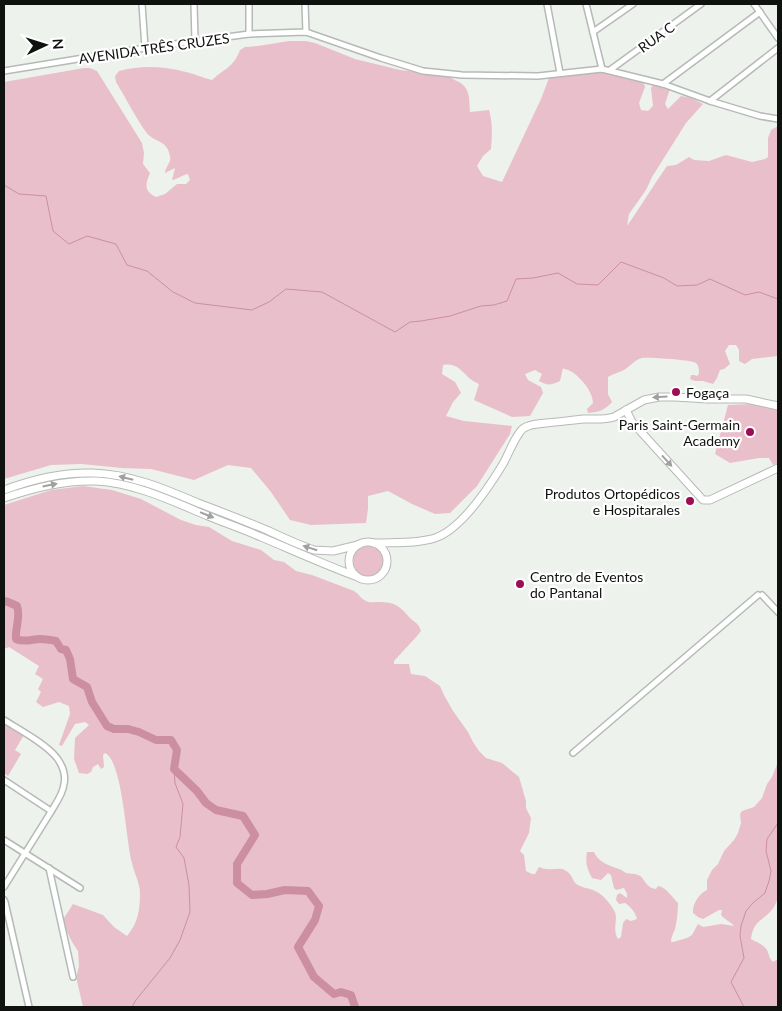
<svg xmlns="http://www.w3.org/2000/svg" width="782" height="1011" viewBox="0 0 782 1011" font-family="Lato,sans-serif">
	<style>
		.green { fill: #e9bfcc }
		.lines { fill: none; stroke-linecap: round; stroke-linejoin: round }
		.stream { stroke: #cc8fa2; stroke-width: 1 }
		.river { stroke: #cc8fa2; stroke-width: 8 }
		.minor-casing { stroke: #b6bab6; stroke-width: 8 }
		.major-casing { stroke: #b6bab6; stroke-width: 9 }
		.minor { stroke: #fff; stroke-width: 5 }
		.major { stroke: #fff; stroke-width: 7 }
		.oneway { fill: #9fa09f }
		.poi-dot { fill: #9e0c56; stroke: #fff; stroke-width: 2 }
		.labels { text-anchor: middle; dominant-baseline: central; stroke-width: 4.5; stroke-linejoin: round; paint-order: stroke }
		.street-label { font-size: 14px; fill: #101210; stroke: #fff }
		.poi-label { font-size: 14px; fill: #101210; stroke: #fff; text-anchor: start }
	</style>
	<rect width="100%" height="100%" fill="#edf2ed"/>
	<g class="green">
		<path d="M289,41h17l9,2 40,16 45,11 48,5c4,4 7,5 11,7 12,7 10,18 11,30l19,-2c4,14 3,25 2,39l-8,7 -6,10 6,10 19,6 39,-83 8,-21 44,-5h17l33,8 2,6 -6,16 2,7 7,1 5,-5 -2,-18 3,-4 16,5 -5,15 3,5 13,-13 10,2 12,6 -17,19 -34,54 -6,13 -17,24 -2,12c14,-20 26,-40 40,-60l9,-1 13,-8 5,3 15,1 17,-6 26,7 13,-3 3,-2v-19l3,-8 7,-4v230l-26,3 -7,5 -6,-3v-11l-3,-5h-7l-4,6 5,13 -6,5 -4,1 -3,8 -4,6 -10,-3h-8l-5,-2 1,-4h3l3,1 2,-2c0,-4 0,-8 -3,-11 -4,-3 -48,-6 -54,-5 -8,2 -12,9 -20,13 -5,2 -9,3 -14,6v17l4,8c-7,8 -13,10 -24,11l-1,-4 6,-6c0,-11 -13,-27 -23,-32 0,-1 -7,-2 -7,-3l-3,13c-9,4 -12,5 -21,0l3,-7 -7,-4 -10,4 3,6 13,7 2,6 -13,23 -18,1 -38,-17 5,-16c-4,-2 -8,-4 -11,-7 -8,-8 -13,-14 -25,-12l-1,9 13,8 6,11 -8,9 -7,14 18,5 48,5 -2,8 -33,52 -27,27 -15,1 -23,-10 -24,-13 -20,5v13l-2,14 -55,2 -21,-5 -19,-28 -20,-24 -23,-3 -34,15 -43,-11 -29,-1 -41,-4 -30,1 -47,14v-397l80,-14h6l7,3 45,72 2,10 -1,11 7,9c-5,12 -6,18 6,24l9,-3 12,-10h9l4,-4 -2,-6c-6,1 -10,5 -16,6l3,-12 -10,5c0,-6 7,-11 5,-17 -3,-17 -16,-13 -24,-24 -11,-15 -20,-34 -30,-50l-1,-6 4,-5c22,-6 44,-5 67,1 9,2 17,6 26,8 13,-12 21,-12 28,-30l5,-3 13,-1z"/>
		<polygon points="752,404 778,410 778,463 773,465 769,458 759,458 730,463 715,454 728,405"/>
		<path d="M83,486l29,4 29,9 40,21 15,5 13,2 23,14 29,9 13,10 10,2 12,9 16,4 42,16c5,3 7,8 12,10 3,2 7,1 11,1 20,0 22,4 34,17 5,4 8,5 10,12l-4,5 -23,25v3h15l2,10 14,2 15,10 4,9 9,16 15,21 5,10 6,9 7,7 16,5 17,14 7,24v7l5,10 -2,15 -9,18 4,4 2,16 6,3h3l4,-7c3,1 5,2 8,2 5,1 10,-1 15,0 12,4 9,12 16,16 5,3 10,3 15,5 10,4 17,13 22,22 3,8 -3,18 3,27l3,-2 2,-14 3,-4 5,2 6,-2c-1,-6 -7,-13 -12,-16l-6,1 -3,-4 1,-5 3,-2 7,5v-4l-3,-6 -8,2 -2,-2 -3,-13 -3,-2 -7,7 -9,-2c-5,-9 -7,-16 -5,-26h7c4,10 16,14 25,17 3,1 5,3 7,4 4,1 8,0 12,2 7,2 6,12 18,14l2,-3c8,1 14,11 20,17 0,8 -1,18 -3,26 -2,5 -4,8 -4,13h2l14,-4 5,-3 6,-11 5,3 18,-3 13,2c-3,-4 -9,-6 -13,-11l1,-5h-3l-16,9 -5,-2 -5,-4c-1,-8 6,-20 14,-23v-10l5,-10 6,-6 6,-13 10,-11 4,-7 3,-10 -1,-9 2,-3 12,-4 8,-9 5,-14 5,-7 6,-15v136c-2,5 -4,10 -8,14 -11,11 -16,9 -19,27 5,3 12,5 16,11 2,4 2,8 6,12l5,-3v48h-695l-6,-26v-7l2,-8 -1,-15 -6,-9 -9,-19 1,-5 9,-14 30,11 11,12 13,9c11,-13 13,-26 13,-43 0,-10 -6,-20 -8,-30 -6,-19 -9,-102 -27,-110l-2,2 1,12 -3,2 -3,-5 -5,3 -2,5 -4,2 -8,-1 -5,-14 1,-21 14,-13 -4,-3 -10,2 -13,22 -3,-1 11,-31 -1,-8 -10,-4 -16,5 -7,-5 5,-10 -3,-3 5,-10 -8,-5 4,-8 -30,-19 -5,2v-144l47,-15z"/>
		<path d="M369,546c10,2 17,10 13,20 -1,4 -4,7 -7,9 -21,10 -33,-27 -6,-29z"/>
		<polygon points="4,722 24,735 15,750 21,754 8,776 4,773"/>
	</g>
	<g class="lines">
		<g class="stream">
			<polyline points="4,185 19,194 46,196 53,231 69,244 87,236 116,244 127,265 147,271 173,292 195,303 252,310 269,302 286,289 322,292 395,332 410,322 421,321 450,316 481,306 494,305 507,301 516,279 533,278 558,273 577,284 598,285 621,262 664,278 677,286 697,285 710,279 745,295 759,292 778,299"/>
			<polyline points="132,1007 136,1000 170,958 180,940 190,912 189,885 184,858 176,847 180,837 183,804 175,783 174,769"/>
			<polyline points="744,1007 731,982 744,958 740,936 741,926 746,911 753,903 765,893 769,881 771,871 766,851 767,839 778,823"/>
		</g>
		<path class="river" d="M4,601l4,1 9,4c4,11 -2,21 -1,33 9,4 15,0 24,0 5,0 11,1 16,2l5,8 5,1 4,9 3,20 14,8 5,15 15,24 7,3h14l11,3 17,8h15l6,10 -3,19 23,22 9,12 10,7 27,6 12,19 -18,29v19l15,12 15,-1 18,-4 23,1 11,15 -4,14 -17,27 16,30 20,17 7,-2 10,3 4,12"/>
		<g class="minor-casing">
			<g id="minor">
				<polyline points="142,4 145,48"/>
				<polyline points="194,4 195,41"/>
				<polyline points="249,4 249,34"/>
				<polyline points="305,4 306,32"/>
				<polyline points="547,4 560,73"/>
				<polyline points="586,4 602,69"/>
				<polyline points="754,4 778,38"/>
				<polyline points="593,32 633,4"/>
				<polyline points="610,70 701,4"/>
				<polyline points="4,71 145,48 249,34 306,32 381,58 423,71 462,75 538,76 602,69 663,84 710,101 760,116 778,119"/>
				<polyline points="663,84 760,12"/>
				<polyline points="710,101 778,48"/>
				<polyline points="762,595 778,612"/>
				<path d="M4,720c16,10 42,24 53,38 5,7 9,17 7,26 -1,11 -10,22 -15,31 -15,24 -30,48 -45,72"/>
				<polyline points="573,753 758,595"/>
				<polyline points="4,780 51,811"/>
				<polyline points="4,840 80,888"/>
				<polyline points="49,868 73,977"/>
				<polyline points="4,900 5,902 29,1007"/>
			</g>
		</g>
		<g class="major-casing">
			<g id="major">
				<polyline points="626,410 632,422 703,500 710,500 778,468"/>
				<path d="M4,490c29,-11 58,-18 89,-17 37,1 72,16 105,30 24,9 47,18 71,28 15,7 30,14 45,19l19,1 25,-6"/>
				<path d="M4,498c30,-10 60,-18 92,-17 39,2 76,20 112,35 17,7 35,13 53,21 31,13 62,27 94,39"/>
				<circle cx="368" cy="561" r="19"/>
				<path d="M374,543c20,-1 42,1 61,-5 27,-9 54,-51 68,-74 5,-9 14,-32 21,-36 6,-4 15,-4 22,-5 13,-1 26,-3 38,-4 10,0 21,1 30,-2l30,-17 15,-3h16l33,2h38l32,7"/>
			</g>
		</g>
		<use href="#minor" class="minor"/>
		<use href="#major" class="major"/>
	</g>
	<defs><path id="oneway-solid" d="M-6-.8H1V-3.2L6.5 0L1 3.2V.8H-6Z" transform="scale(1.25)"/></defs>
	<g class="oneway">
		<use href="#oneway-solid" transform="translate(660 397) rotate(177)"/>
		<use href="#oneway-solid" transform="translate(667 461) rotate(48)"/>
		<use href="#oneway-solid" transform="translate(126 478) rotate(-166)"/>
		<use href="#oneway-solid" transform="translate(50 485) rotate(-11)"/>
		<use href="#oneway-solid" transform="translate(207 515) rotate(22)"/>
		<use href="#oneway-solid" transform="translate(310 548) rotate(-163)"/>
	</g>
	<g class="poi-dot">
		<circle cx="676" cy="392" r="5"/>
		<circle cx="750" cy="432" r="5"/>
		<circle cx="690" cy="501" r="5"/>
		<circle cx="520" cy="584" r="5"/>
	</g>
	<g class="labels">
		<g class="street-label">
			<text transform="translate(656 37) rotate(-36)">RUA C</text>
			<text transform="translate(154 48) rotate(-8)">AVENIDA TRÊS CRUZES</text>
		</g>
		<g class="poi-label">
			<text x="686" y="392">Fogaça</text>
			<text x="740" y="424" text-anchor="end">Paris Saint-Germain<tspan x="740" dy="16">Academy</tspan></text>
			<text x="680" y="493" text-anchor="end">Produtos Ortopédicos<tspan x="680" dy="16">e Hospitarales</tspan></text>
			<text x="530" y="576">Centro de Eventos<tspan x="530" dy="16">do Pantanal</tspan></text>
		</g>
	</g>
	<rect width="782" height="1011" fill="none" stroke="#101210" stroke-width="10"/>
	<g transform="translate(45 45) rotate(86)" stroke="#ffffff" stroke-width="4" paint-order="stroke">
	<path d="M0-4L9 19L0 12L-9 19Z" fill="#101210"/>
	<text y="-8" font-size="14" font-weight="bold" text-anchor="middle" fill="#101210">N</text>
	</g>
</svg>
